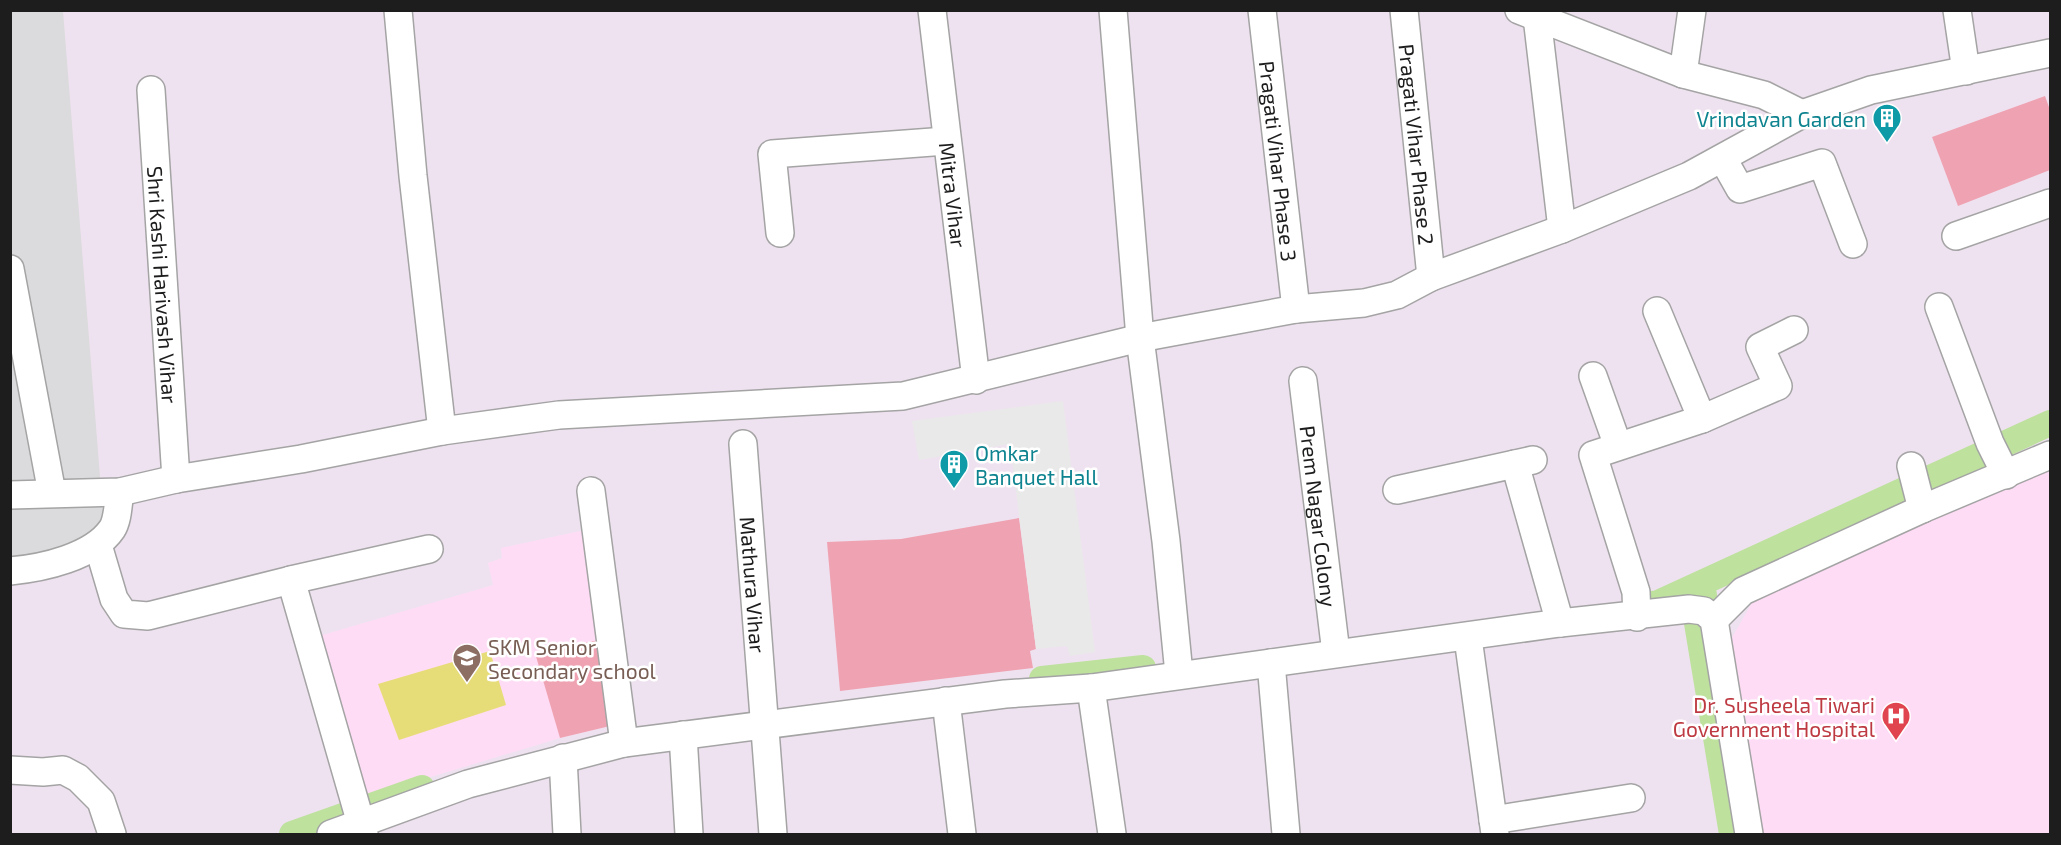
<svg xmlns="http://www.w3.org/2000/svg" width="2061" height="845" viewBox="0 0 2061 845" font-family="'Exo 2',sans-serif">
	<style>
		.residential { fill: #dbdadc }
		.education { fill: #ffdcf5 }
		.grass { fill: #efa3b2 }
		.pitch { fill: #e6dc78 }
		.parking { fill: #e9e9e9 }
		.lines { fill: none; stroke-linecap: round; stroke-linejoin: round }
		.canal { stroke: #bee19e; stroke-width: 26 }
		.minor-casing { stroke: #a4a4a4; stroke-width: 30 }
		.minor { stroke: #fff; stroke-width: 27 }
		.labels { text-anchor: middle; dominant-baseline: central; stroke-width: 5; stroke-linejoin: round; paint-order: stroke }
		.culture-label { font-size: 21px; fill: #0d838f; stroke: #fff; text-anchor: end }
		.street-label { font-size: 21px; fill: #1d1d1d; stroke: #fff }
		.education-label { font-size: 21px; fill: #785e54; stroke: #fff; text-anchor: start }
		.health-label { font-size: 21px; fill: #be3a42; stroke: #fff; text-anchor: end }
	</style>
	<rect width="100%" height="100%" fill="#efe2f0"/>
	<polygon class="residential" points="10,11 63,11 104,527 80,545 10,561"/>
	<g class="education">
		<polygon points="2050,465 2050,834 1756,834 1726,648 1759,591"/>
		<polygon points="585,530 610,726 560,738 364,797 316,637 493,585 488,563 502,558 501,548"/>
	</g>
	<g class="grass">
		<polygon points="2045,96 2050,110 2050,170 1958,206 1932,137"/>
		<polygon points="1019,518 1036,649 1030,651 1033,668 840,691 827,542 901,539"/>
		<polygon points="599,640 610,726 560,738 535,653"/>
	</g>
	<polygon class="pitch" points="490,651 506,705 399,740 378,684"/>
	<polygon class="parking" points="1063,401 1095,652 1070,656 1067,646 1036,649 1010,444 919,460 912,421"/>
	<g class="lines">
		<g class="canal">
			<polyline points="1704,595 1694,605 1732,834"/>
			<polyline points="1637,606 1658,603 2050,423"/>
			<polyline points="1042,679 1143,668"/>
			<polyline points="292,834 422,788"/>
		</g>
		<g class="minor-casing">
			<g id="minor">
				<polyline points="398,10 413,176 442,431"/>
				<path id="s1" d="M932,10l44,370"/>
				<polyline points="1113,10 1140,338 1166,541 1179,674"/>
				<path id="s2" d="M1262,10l34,299"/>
				<path id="s3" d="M1404,10l27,267"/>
				<polyline points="1519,10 1683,74 1764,95 1802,114"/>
				<polyline points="1957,10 1966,71"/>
				<polyline points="1537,17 1562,229"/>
				<polyline points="1683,74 1692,10"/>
				<path id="s4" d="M151,90l25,389"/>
				<polyline points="1723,159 1740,189 1822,163 1853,244"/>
				<polyline points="780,233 772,154 946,141"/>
				<polyline points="1956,236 2050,203"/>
				<polyline points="10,269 52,493"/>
				<polyline points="1939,307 1990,443 2006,475"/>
				<polyline points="1657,311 1702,419"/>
				<polyline points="1593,376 1618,446"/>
				<path id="s5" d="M1303,381l33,272"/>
				<path id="s6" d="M743,444l30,390"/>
				<polyline points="1515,464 1560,623"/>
				<polyline points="1911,466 1922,509"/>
				<polyline points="1397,490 1533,460"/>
				<polyline points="591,491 624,743"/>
				<polyline points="10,495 120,492 176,479 301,459 442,431 559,415 903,396 1140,338 1296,309 1364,303 1397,295 1431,277 1562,229 1689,176 1802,114 1871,90 2050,53"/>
				<polyline points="98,545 114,599 124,614 148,616 291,580 364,834"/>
				<path d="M10,571c33,-3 83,-14 102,-42 6,-9 6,-26 8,-37"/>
				<polyline points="291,580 429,549"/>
				<polyline points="1637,617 1636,592 1593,455 1702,419 1778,386 1760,347 1794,330"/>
				<polyline points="1714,620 1743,591 1922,509 2050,455"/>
				<polyline points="1468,638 1495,834"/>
				<polyline points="1271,663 1286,834"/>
				<polyline points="1091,688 1112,834"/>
				<polyline points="946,701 962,834"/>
				<polyline points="683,735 689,834"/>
				<polyline points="563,758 567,834"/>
				<polyline points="10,770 43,772 63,770 78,778 101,801 112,834"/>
				<polyline points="1493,820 1631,798"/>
				<polyline points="331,834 468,784 624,743 1005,694 1091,688 1560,623 1689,609 1704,611 1714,620 1749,834"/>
			</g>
		</g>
		<use href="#minor" class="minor"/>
	</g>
	<defs>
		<g id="building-pin" transform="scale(1.5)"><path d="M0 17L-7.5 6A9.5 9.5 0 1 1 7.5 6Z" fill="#0f9aa8" stroke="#fff"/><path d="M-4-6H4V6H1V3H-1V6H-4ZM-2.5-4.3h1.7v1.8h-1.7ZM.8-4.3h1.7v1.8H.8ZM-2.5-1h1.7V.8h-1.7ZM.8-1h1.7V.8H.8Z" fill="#fff"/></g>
		<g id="school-pin" transform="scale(1.5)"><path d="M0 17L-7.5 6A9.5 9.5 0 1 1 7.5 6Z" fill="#8d6e63" stroke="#fff"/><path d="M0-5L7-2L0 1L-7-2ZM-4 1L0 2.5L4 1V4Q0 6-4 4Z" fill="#fff"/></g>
		<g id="hospital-pin" transform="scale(1.5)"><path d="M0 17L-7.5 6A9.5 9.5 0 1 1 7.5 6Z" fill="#e0444e" stroke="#fff"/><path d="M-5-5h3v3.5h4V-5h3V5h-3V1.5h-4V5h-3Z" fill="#fff"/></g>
	</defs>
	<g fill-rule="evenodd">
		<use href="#building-pin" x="1887" y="118"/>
		<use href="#building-pin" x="954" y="464"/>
		<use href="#school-pin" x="467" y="658"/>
		<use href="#hospital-pin" x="1896" y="716"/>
	</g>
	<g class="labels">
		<g class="culture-label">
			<text x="1866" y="118">Vrindavan Garden</text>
			<text x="975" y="452" text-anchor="start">Omkar<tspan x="975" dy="24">Banquet Hall</tspan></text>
		</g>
		<g class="street-label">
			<text stroke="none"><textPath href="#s3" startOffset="135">Pragati Vihar Phase 2</textPath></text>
			<text stroke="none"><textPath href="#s2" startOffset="152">Pragati Vihar Phase 3</textPath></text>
			<text stroke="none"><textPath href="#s1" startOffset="186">Mitra Vihar</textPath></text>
			<text stroke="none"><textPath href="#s4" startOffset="195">Shri Kashi Harivash Vihar</textPath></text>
			<text stroke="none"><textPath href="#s5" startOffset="136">Prem Nagar Colony</textPath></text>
			<text stroke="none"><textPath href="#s6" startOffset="141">Mathura Vihar</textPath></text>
		</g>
		<g class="education-label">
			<text x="488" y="646">SKM Senior<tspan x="488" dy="24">Secondary school</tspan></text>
		</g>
		<g class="health-label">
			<text x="1875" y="704">Dr. Susheela Tiwari<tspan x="1875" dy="24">Government Hospital</tspan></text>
		</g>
	</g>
	<rect width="2061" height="845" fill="none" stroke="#1d1d1d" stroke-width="24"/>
</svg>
